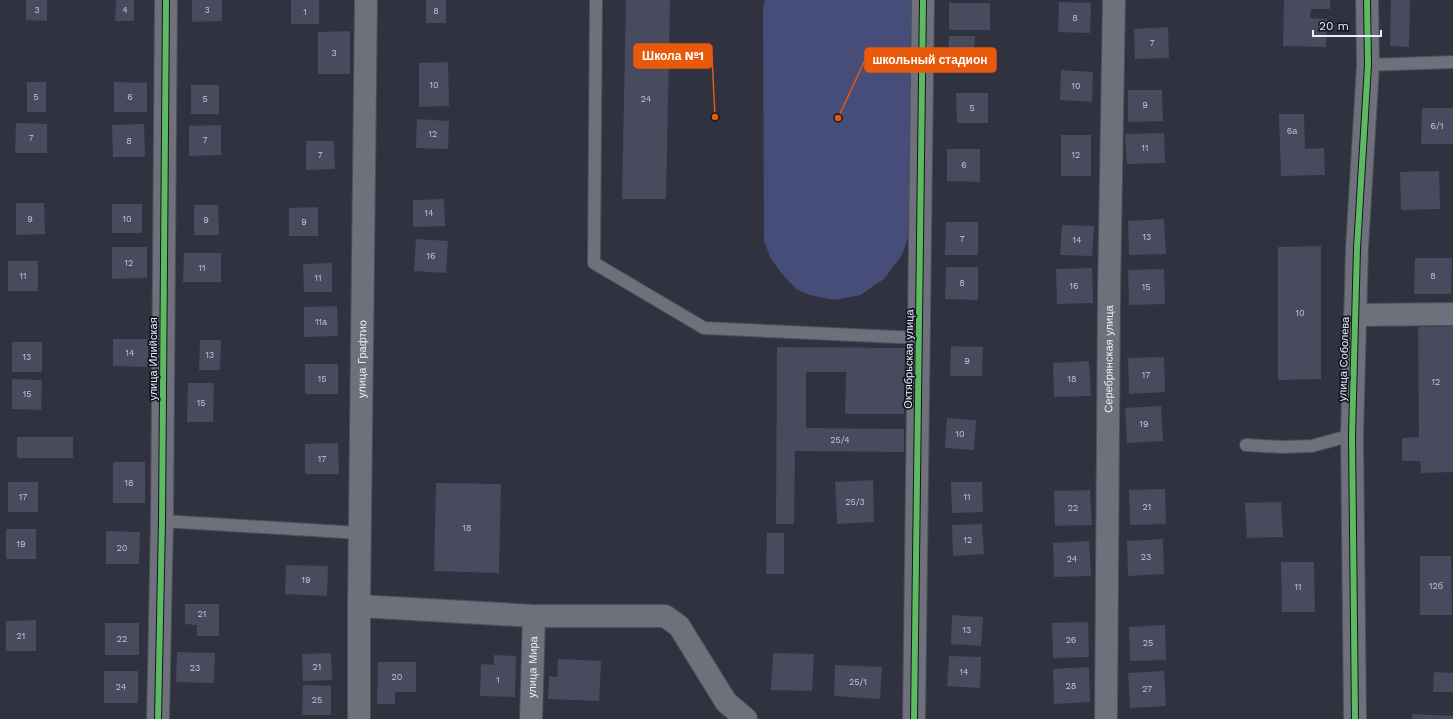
<svg xmlns="http://www.w3.org/2000/svg" width="1453" height="719" viewBox="0 0 1453 719" font-family="'Work Sans',sans-serif">
	<style>
		.green { fill: #464d78 }
		.building { fill: #484a5d }
		.lines { fill: none; stroke-linecap: round; stroke-linejoin: round }
		.lane-casing { stroke: #4c4e5a; stroke-width: 14 }
		.street-casing { stroke: #4c4e5a; stroke-width: 24 }
		.lane { stroke: #6e707b; stroke-width: 12 }
		.street { stroke: #6e707b; stroke-width: 22 }
		.cycleway-casing { stroke: #141722; stroke-width: 8 }
		.cycleway { stroke: #5cba63; stroke-width: 6 }
		.labels { text-anchor: middle; dominant-baseline: central; stroke-width: 3.5; stroke-linejoin: round; paint-order: stroke }
		.number-label { font-size: 9px; fill: #c2c6d4 }
		.street-label { font-size: 11px; fill: #ebeffc; stroke: #141722 }
		.leader { fill: none; stroke: #e8590c; stroke-width: 1.5 }
		.callout-dot { fill: #e8590c; stroke: #141722; stroke-width: 1.5 }
		.callout { fill: #e8590c; stroke: #e8590c; stroke-width: 1.5 }
		.callout-label { font-size: 12px; text-anchor: middle; font-weight: bold; fill: #fff }
	</style>
	<rect width="100%" height="100%" fill="#303240"/>
	<polygon class="green" points="765,0 910,0 914,8 912,226 902,255 884,279 860,295 835,300 810,295 796,289 783,275 771,259 764,241 763,9"/>
	<g class="building">
		<polygon points="26,0 47,0 47,21 26,20"/>
		<polygon points="116,0 134,0 134,21 115,21"/>
		<polygon points="192,0 222,0 222,21 192,22"/>
		<rect x="291" y="0" width="28" height="24"/>
		<rect x="426" y="0" width="20" height="23"/>
		<polygon points="626,0 670,0 666,199 622,199"/>
		<polygon points="1284,0 1330,0 1330,9 1311,9 1310,18 1327,19 1326,47 1283,46"/>
		<polygon points="1391,0 1410,0 1409,47 1390,46"/>
		<polygon points="1059,2 1091,3 1090,33 1058,32"/>
		<rect x="949" y="3" width="41" height="27"/>
		<polygon points="1168,27 1169,58 1135,59 1134,29"/>
		<polygon points="350,31 350,74 318,74 318,32"/>
		<polygon points="949,36 975,36 974,60 948,60"/>
		<polygon points="448,62 449,106 419,107 419,63"/>
		<polygon points="1061,70 1093,72 1092,102 1060,100"/>
		<rect x="27" y="82" width="19" height="30"/>
		<polygon points="114,82 147,83 147,112 114,112"/>
		<rect x="191" y="85" width="28" height="29"/>
		<polygon points="1128,90 1162,90 1163,121 1128,122"/>
		<polygon points="956,93 988,93 988,123 957,123"/>
		<polygon points="1422,108 1453,108 1453,144 1421,144"/>
		<polygon points="1279,114 1304,114 1305,149 1324,148 1325,175 1281,176"/>
		<polygon points="417,119 449,121 448,149 416,148"/>
		<polygon points="16,123 47,124 47,153 15,153"/>
		<polygon points="144,124 145,157 113,157 112,125"/>
		<polygon points="221,125 221,155 189,156 189,126"/>
		<polygon points="1164,133 1165,163 1127,164 1125,134"/>
		<rect x="1061" y="135" width="30" height="41"/>
		<polygon points="306,141 334,141 335,169 306,170"/>
		<polygon points="947,149 980,149 980,182 947,181"/>
		<polygon points="1439,171 1440,209 1401,210 1400,172"/>
		<polygon points="444,199 445,226 413,227 413,200"/>
		<polygon points="16,203 44,203 45,234 16,235"/>
		<rect x="112" y="204" width="30" height="29"/>
		<polygon points="194,205 218,205 219,235 194,235"/>
		<polygon points="318,207 318,236 289,236 289,208"/>
		<polygon points="1164,219 1166,254 1129,255 1128,221"/>
		<polygon points="946,222 978,222 978,255 945,255"/>
		<polygon points="1062,225 1094,226 1092,256 1060,255"/>
		<polygon points="416,239 448,241 446,273 414,271"/>
		<polygon points="1321,246 1321,379 1278,380 1278,247"/>
		<polygon points="112,247 147,247 147,278 112,279"/>
		<polygon points="184,253 221,253 221,282 183,282"/>
		<polygon points="1415,258 1452,258 1451,294 1414,294"/>
		<rect x="8" y="261" width="30" height="30"/>
		<polygon points="332,263 332,292 304,292 303,264"/>
		<polygon points="946,267 978,267 978,300 945,299"/>
		<polygon points="1092,268 1093,303 1057,304 1056,269"/>
		<polygon points="1164,269 1165,304 1129,305 1128,270"/>
		<polygon points="337,306 338,336 304,337 304,307"/>
		<polygon points="1453,326 1453,472 1421,473 1420,461 1402,461 1402,438 1419,437 1418,327"/>
		<polygon points="113,339 148,339 148,367 113,366"/>
		<polygon points="200,340 221,340 220,370 199,370"/>
		<rect x="12" y="342" width="30" height="30"/>
		<polygon points="951,346 983,347 982,376 950,376"/>
		<polygon points="777,347 905,348 904,414 845,414 846,372 806,372 806,428 904,429 904,452 795,451 794,524 776,524"/>
		<polygon points="1164,357 1165,392 1129,394 1128,358"/>
		<polygon points="1089,361 1091,396 1054,397 1053,363"/>
		<rect x="305" y="364" width="33" height="30"/>
		<polygon points="12,379 42,380 41,410 12,409"/>
		<polygon points="188,383 214,383 213,422 187,422"/>
		<polygon points="1161,406 1163,441 1127,443 1125,408"/>
		<polygon points="947,418 976,420 974,450 945,448"/>
		<rect x="17" y="437" width="56" height="21"/>
		<polygon points="338,443 339,474 305,474 305,444"/>
		<rect x="113" y="462" width="32" height="41"/>
		<polygon points="873,480 874,522 837,524 835,482"/>
		<rect x="8" y="482" width="30" height="30"/>
		<polygon points="951,482 982,482 983,512 952,513"/>
		<polygon points="436,483 501,484 499,573 434,571"/>
		<polygon points="1165,489 1166,524 1130,525 1129,490"/>
		<polygon points="1090,490 1092,525 1055,526 1054,491"/>
		<polygon points="1281,502 1283,537 1247,538 1245,503"/>
		<polygon points="982,524 984,554 953,556 952,525"/>
		<rect x="6" y="529" width="30" height="30"/>
		<polygon points="106,531 140,532 139,564 106,564"/>
		<polygon points="767,533 784,533 784,574 766,574"/>
		<polygon points="1163,539 1164,574 1128,576 1127,541"/>
		<polygon points="1089,541 1091,576 1054,577 1053,543"/>
		<polygon points="1420,556 1451,556 1452,615 1420,615"/>
		<polygon points="1281,562 1314,562 1315,612 1282,612"/>
		<polygon points="286,565 328,566 327,596 285,594"/>
		<polygon points="185,604 219,604 219,636 197,636 197,625 185,624"/>
		<polygon points="952,615 983,617 981,646 951,644"/>
		<polygon points="36,620 36,651 6,651 6,621"/>
		<polygon points="1088,622 1089,657 1053,658 1052,623"/>
		<rect x="105" y="623" width="34" height="32"/>
		<polygon points="1165,625 1166,660 1130,661 1129,627"/>
		<polygon points="177,652 215,653 214,683 176,682"/>
		<polygon points="331,653 332,680 303,681 302,654"/>
		<polygon points="773,653 814,654 812,691 771,690"/>
		<polygon points="494,655 516,656 515,697 480,696 481,664 494,665"/>
		<polygon points="949,656 981,657 980,688 947,686"/>
		<polygon points="558,659 601,661 599,701 548,699 549,676 557,677"/>
		<polygon points="378,662 416,662 416,692 395,692 395,704 377,704"/>
		<polygon points="835,665 882,667 880,699 834,696"/>
		<polygon points="1089,667 1090,702 1054,704 1053,669"/>
		<rect x="104" y="671" width="34" height="32"/>
		<polygon points="1164,671 1166,706 1130,708 1128,673"/>
		<polygon points="1434,672 1453,673 1453,692 1433,692"/>
		<polygon points="303,685 331,686 331,715 302,715"/>
		<polygon points="1412,714 1453,716 1453,719 1412,719"/>
	</g>
	<g class="lines">
		<g class="lane-casing">
			<g id="lane">
				<polyline points="596,0 594,263 704,328 919,338"/>
				<polyline points="1368,65 1453,62"/>
				<polyline points="1246,445 1282,447 1312,446 1352,435"/>
				<polyline points="162,521 360,533"/>
			</g>
		</g>
		<g class="street-casing">
			<g id="street">
				<polyline points="1355,315 1453,314"/>
				<polyline points="359,606 534,616 665,616 679,626 726,702 746,719"/>
				<polyline points="158,719 162,521 166,0"/>
				<path id="s1" d="M359,719v-113l7,-606"/>
				<path id="s2" d="M531,719l3,-103"/>
				<polyline points="914,719 923,0"/>
				<path id="s3" d="M1106,719l3,-425 5,-294"/>
				<polyline points="1355,719 1352,435 1357,248 1368,65 1367,0"/>
			</g>
		</g>
		<use href="#lane" class="lane"/>
		<use href="#street" class="street"/>
		<g class="cycleway-casing">
			<g id="cycleway">
				<polyline points="158,719 162,521 166,0"/>
				<polyline points="914,719 923,0"/>
				<polyline points="1355,719 1352,435 1357,248 1368,65 1367,0"/>
			</g>
		</g>
		<use href="#cycleway" class="cycleway"/>
	</g>
	<g class="labels">
		<g class="number-label">
			<text x="37" y="10">3</text>
			<text x="125" y="10">4</text>
			<text x="207" y="10">3</text>
			<text x="436" y="11">8</text>
			<text x="305" y="12">1</text>
			<text x="1075" y="18">8</text>
			<text x="1152" y="43">7</text>
			<text x="334" y="53">3</text>
			<text x="434" y="85">10</text>
			<text x="1076" y="86">10</text>
			<text x="36" y="97">5</text>
			<text x="130" y="97">6</text>
			<text x="205" y="99">5</text>
			<text x="646" y="99">24</text>
			<text x="1145" y="105">9</text>
			<text x="972" y="108">5</text>
			<text x="1437" y="126">6/1</text>
			<text x="1292" y="131">6а</text>
			<text x="433" y="134">12</text>
			<text x="31" y="138">7</text>
			<text x="205" y="140">7</text>
			<text x="129" y="141">8</text>
			<text x="1145" y="148">11</text>
			<text x="320" y="155">7</text>
			<text x="1076" y="155">12</text>
			<text x="964" y="165">6</text>
			<text x="429" y="213">14</text>
			<text x="30" y="219">9</text>
			<text x="127" y="219">10</text>
			<text x="206" y="220">9</text>
			<text x="304" y="222">9</text>
			<text x="1147" y="237">13</text>
			<text x="962" y="239">7</text>
			<text x="1077" y="240">14</text>
			<text x="431" y="256">16</text>
			<text x="129" y="263">12</text>
			<text x="202" y="268">11</text>
			<text x="23" y="276">11</text>
			<text x="1433" y="276">8</text>
			<text x="318" y="278">11</text>
			<text x="962" y="283">8</text>
			<text x="1074" y="286">16</text>
			<text x="1146" y="287">15</text>
			<text x="1300" y="313">10</text>
			<text x="321" y="322">11а</text>
			<text x="130" y="353">14</text>
			<text x="210" y="355">13</text>
			<text x="27" y="357">13</text>
			<text x="967" y="361">9</text>
			<text x="1146" y="375">17</text>
			<text x="322" y="379">15</text>
			<text x="1072" y="379">18</text>
			<text x="1436" y="382">12</text>
			<text x="27" y="394">15</text>
			<text x="201" y="403">15</text>
			<text x="1144" y="424">19</text>
			<text x="960" y="434">10</text>
			<text x="840" y="440">25/4</text>
			<text x="322" y="459">17</text>
			<text x="129" y="483">18</text>
			<text x="23" y="497">17</text>
			<text x="967" y="497">11</text>
			<text x="855" y="502">25/3</text>
			<text x="1147" y="507">21</text>
			<text x="1073" y="508">22</text>
			<text x="467" y="528">18</text>
			<text x="968" y="540">12</text>
			<text x="21" y="544">19</text>
			<text x="122" y="548">20</text>
			<text x="1146" y="557">23</text>
			<text x="1072" y="559">24</text>
			<text x="306" y="580">19</text>
			<text x="1436" y="586">12б</text>
			<text x="1298" y="587">11</text>
			<text x="202" y="614">21</text>
			<text x="967" y="630">13</text>
			<text x="21" y="636">21</text>
			<text x="122" y="639">22</text>
			<text x="1071" y="640">26</text>
			<text x="1148" y="643">25</text>
			<text x="317" y="667">21</text>
			<text x="195" y="668">23</text>
			<text x="964" y="672">14</text>
			<text x="397" y="677">20</text>
			<text x="498" y="680">1</text>
			<text x="858" y="682">25/1</text>
			<text x="1071" y="686">28</text>
			<text x="121" y="687">24</text>
			<text x="1147" y="689">27</text>
			<text x="317" y="700">25</text>
		</g>
		<g class="street-label">
			<text transform="translate(153 359) rotate(-90)">улица Илийская</text>
			<text stroke="none"><textPath href="#s1" startOffset="360">улица Графтио</textPath></text>
			<text transform="translate(909 359) rotate(-89)">Октябрьская улица</text>
			<text stroke="none"><textPath href="#s3" startOffset="360">Серебрянская улица</textPath></text>
			<text transform="translate(1344 359) rotate(-88)">улица Соболева</text>
			<text stroke="none"><textPath href="#s2" startOffset="52">улица Мира</textPath></text>
		</g>
	</g>
	<path class="leader" d="M715 117L712 56M838 118L865 60"/>
	<g class="callout-dot">
		<circle cx="715" cy="117" r="4"/>
		<circle cx="838" cy="118" r="4"/>
	</g>
	<g class="callout">
		<rect x="634" y="44" width="78" height="24" rx="4"/>
		<rect x="865" y="48" width="131" height="24" rx="4"/>
	</g>
	<g class="callout-label">
		<text x="673" y="60">Школа №1</text>
		<text x="930" y="64">школьный стадион</text>
	</g>
	<path d="M1313 30v6h68v-6" fill="none" stroke="#ebeffc" stroke-width="2"/>
	<text x="1319" y="30" font-size="12" fill="#ebeffc" stroke="#141722" stroke-width="3" paint-order="stroke">20 m</text>
</svg>
